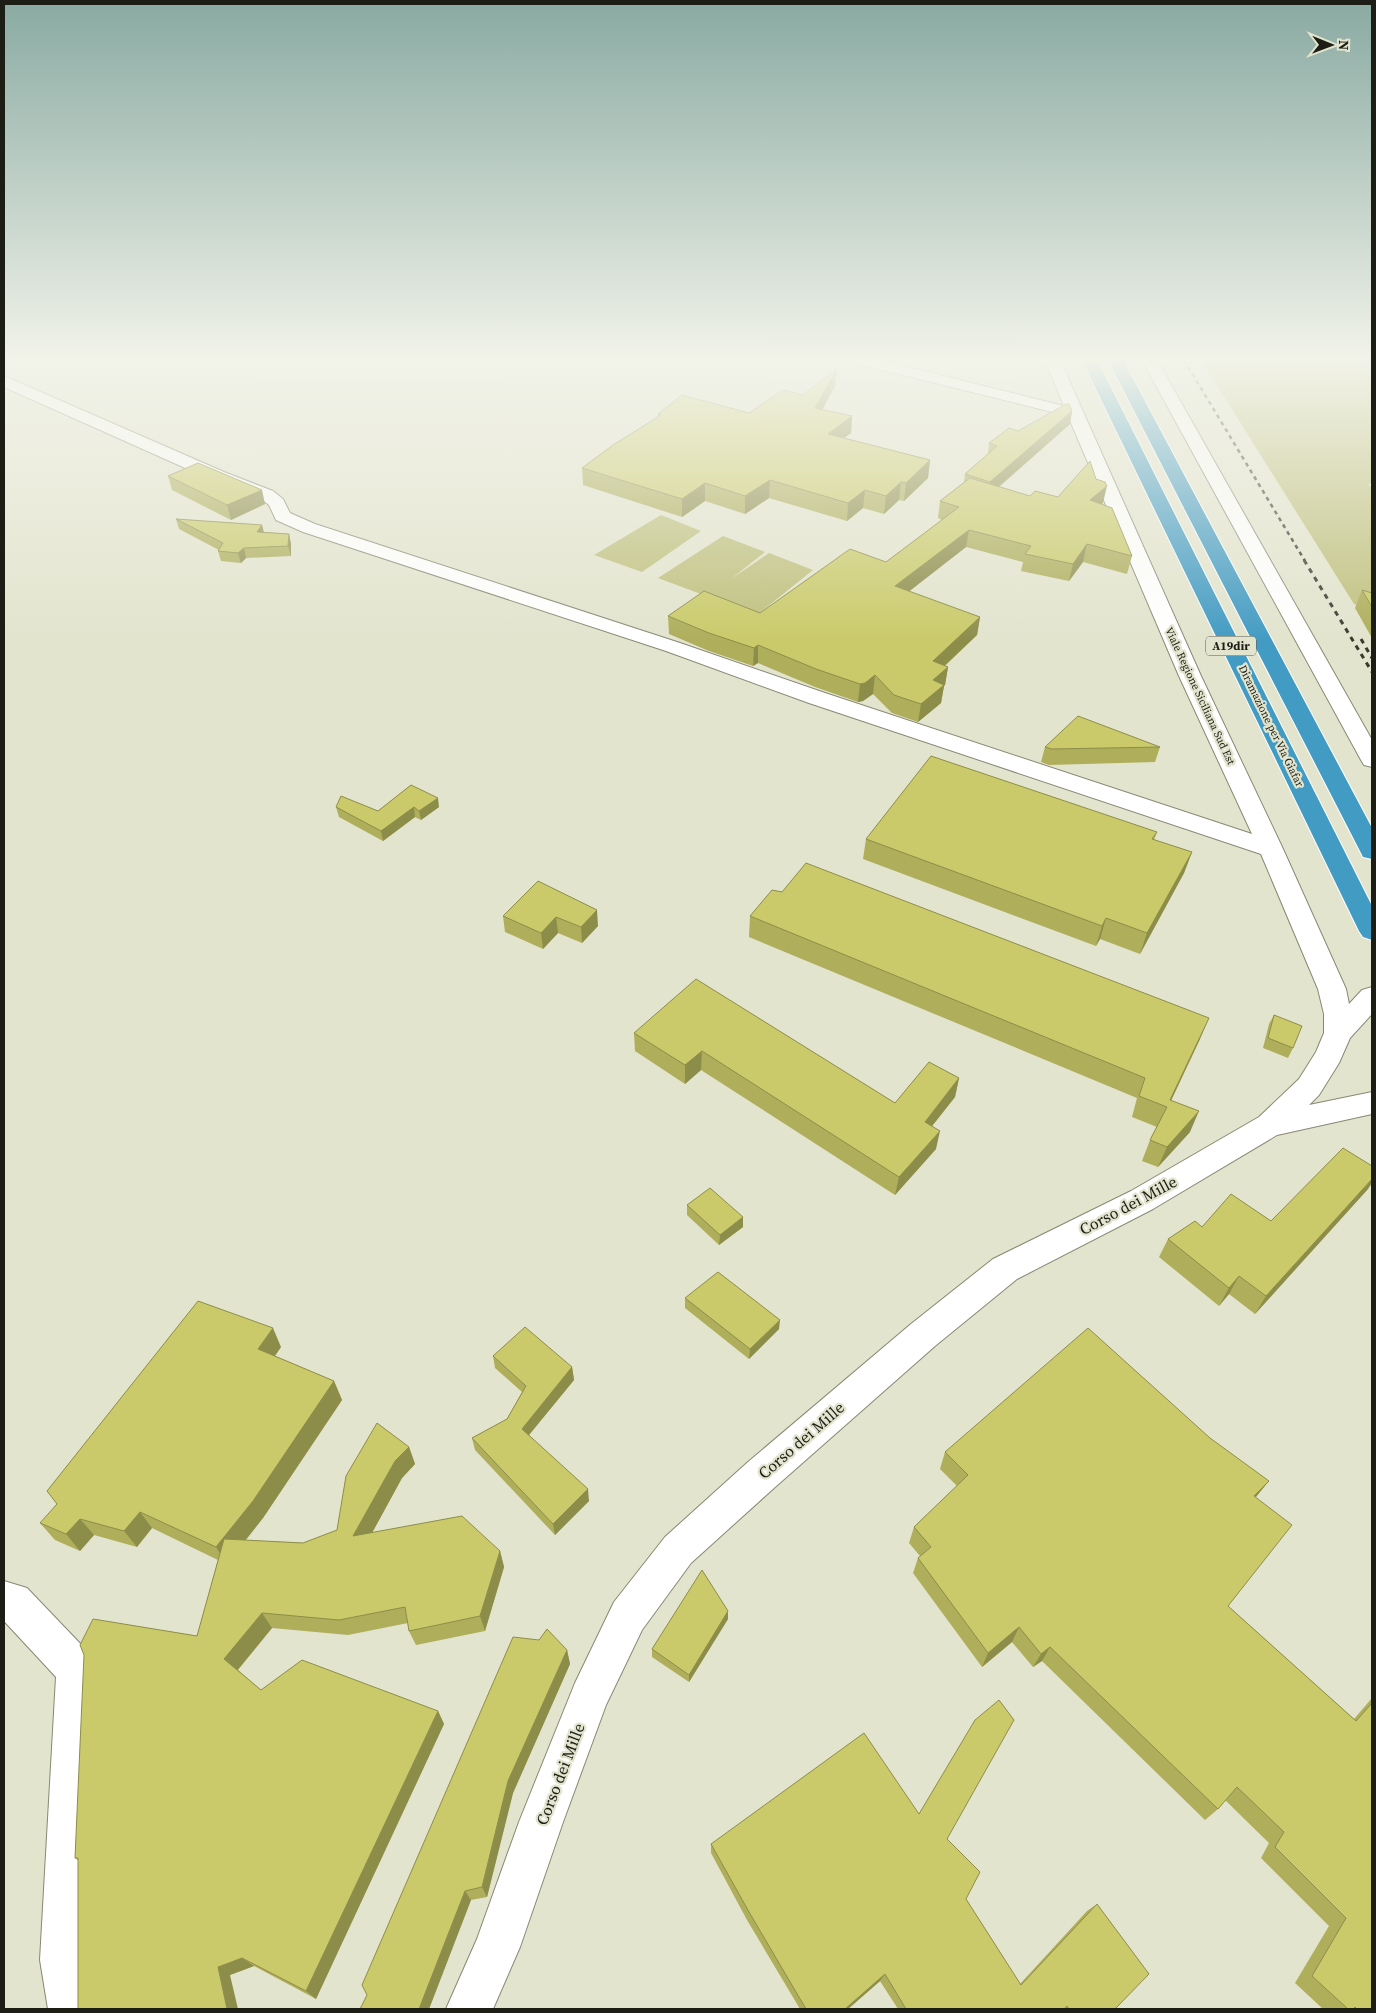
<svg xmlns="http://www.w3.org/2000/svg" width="1376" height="2013" viewBox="0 0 1376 2013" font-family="'Source Serif 4',serif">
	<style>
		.green { fill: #bfc07d }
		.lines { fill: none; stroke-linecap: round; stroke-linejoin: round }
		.minor-casing { stroke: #888874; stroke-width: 2 }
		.highway-casing { stroke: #fff; stroke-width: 2 }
		.minor { fill: #fff; fill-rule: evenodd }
		.highway { fill: #429bc3; fill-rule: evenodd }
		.rail-far1 { stroke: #38392f; stroke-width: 2.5; stroke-dasharray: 4 4; stroke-linecap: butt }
		.rail { stroke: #38392f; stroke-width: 3; stroke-dasharray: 5 5; stroke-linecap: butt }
		.wall { fill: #aeae5b }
		.shaded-wall { fill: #8d8d4a }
		.building { fill: #caca6a; stroke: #8d8d4a }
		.labels { text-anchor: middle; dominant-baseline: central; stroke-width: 4.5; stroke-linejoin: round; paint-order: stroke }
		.far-street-label { font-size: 11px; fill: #1c1d15; stroke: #e3e4ce }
		.shield { fill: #e3e4ce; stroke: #58594c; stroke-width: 1 }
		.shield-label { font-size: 12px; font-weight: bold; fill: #1c1d15 }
		.near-street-label { font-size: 16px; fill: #1c1d15; stroke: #e3e4ce }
	</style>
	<rect width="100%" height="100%" fill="#e3e4ce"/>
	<g class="green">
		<polygon points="1201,360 1372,360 1372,483 1368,485 1372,487 1372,610 1354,604"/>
		<polygon points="661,515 701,531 642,572 594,555"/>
		<polygon points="723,536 765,552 731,579 769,553 813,570 757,615 658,578"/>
	</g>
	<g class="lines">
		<g class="minor-casing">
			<g id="minor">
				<polygon points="853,360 879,360 1064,406 1045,360 1060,360 1201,676 1283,849 1346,989 1349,1004 1362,990 1372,987 1372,1014 1350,1038 1339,1063 1319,1095 1309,1105 1372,1092 1372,1114 1277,1135 1153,1209 1017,1279 935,1346 774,1488 691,1563 642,1630 606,1705 563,1822 520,1947 493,2009 446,2009 477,1939 519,1822 575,1683 614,1602 665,1537 748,1462 911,1324 993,1259 1131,1191 1259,1117 1299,1079 1316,1052 1324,1033 1324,1014 1318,989 1261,854 809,703 666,651 303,532 276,520 269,505 261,499 212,480 4,387 4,376 224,472 273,491 283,499 290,513 315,524 680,643 825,693 1252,834 1179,676 1068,416 855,363"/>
				<polygon points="1142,360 1157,360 1372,740 1372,767 1364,765 1361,760"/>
				<polygon points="4,1581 27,1588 91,1655 97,1669 86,1960 94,2009 48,2009 40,1960 56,1677 4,1621"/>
			</g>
		</g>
		<g class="highway-casing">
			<g id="highway">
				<polygon points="1082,360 1097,360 1372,906 1372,940 1363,937 1359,931"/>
				<polygon points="1108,360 1123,360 1372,828 1372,859 1363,857 1360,851"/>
			</g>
		</g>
		<use href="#minor" class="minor"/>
		<use href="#highway" class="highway"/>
		<polyline class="rail-far1" points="1184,360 1305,561"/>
		<g class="rail">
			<polyline points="1304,560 1372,672"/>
			<polyline points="1361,639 1372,658"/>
		</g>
	</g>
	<g class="wall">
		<polygon points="835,386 822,410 852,416 851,433 844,438 930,460 928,478 904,501 899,500 884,514 863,508 847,521 769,498 745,514 705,501 682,517 583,485 582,468 658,417 658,414 749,413"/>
		<polygon points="1072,411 1070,424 999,487 1030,496 1058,497 1103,503 1102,504 1132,556 1127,574 1083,562 1069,581 1021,571 1023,562 966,547 909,591 980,617 977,635 945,666 948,667 945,685 944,686 941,703 918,722 892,713 873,694 863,701 858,702 815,687 758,663 753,666 709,651 669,634 668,616 760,613 886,562 942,520 938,518 940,501 964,482 965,474 988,454 989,443 1018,431"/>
		<polygon points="168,476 265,504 231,520 172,490"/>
		<polygon points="176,519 262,525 264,532 289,534 291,544 291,556 246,558 241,563 221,561 218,551 219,550 179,529"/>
		<polygon points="1362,590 1372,593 1372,638 1355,608"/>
		<polygon points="1045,747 1160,747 1155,762 1049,765 1041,762"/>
		<polygon points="411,785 439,807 421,820 415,817 383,841 339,817 336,807 378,811"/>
		<polygon points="1157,832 1154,840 1192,852 1184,873 1140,954 1100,939 1096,946 863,859 866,839"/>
		<polygon points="538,881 598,926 582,943 558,933 543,949 505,932 503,916"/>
		<polygon points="750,916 1200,1039 1171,1100 1190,1132 1158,1167 1142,1161 1150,1140 1157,1127 1132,1117 1137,1098 749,937"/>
		<polygon points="1274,1015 1293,1048 1288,1058 1263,1048 1269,1024"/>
		<polygon points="634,1033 895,1103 959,1078 955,1097 932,1126 936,1149 895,1195 701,1070 685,1084 635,1051"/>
		<polygon points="1368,1189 1255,1314 1229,1294 1219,1306 1159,1257 1168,1239 1202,1227 1271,1221"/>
		<polygon points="687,1205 743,1217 743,1227 719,1245 687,1215"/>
		<polygon points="685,1298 779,1329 749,1359 685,1308"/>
		<polygon points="281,1347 275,1356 334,1381 342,1400 263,1518 245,1540 303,1543 337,1530 409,1447 415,1464 402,1478 372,1533 500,1551 504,1567 485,1631 416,1645 409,1631 408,1623 348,1635 272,1628 238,1670 261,1690 438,1711 444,1724 316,1999 254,1966 230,1975 75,1858 197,1636 218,1560 152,1528 137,1547 94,1535 80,1551 55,1540 40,1523"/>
		<polygon points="493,1356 572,1367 574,1380 529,1435 589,1501 555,1535 475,1450 472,1438 507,1419 522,1392 495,1368"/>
		<polygon points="945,1452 1256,1497 1228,1606 1354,1719 1372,1698 1372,2009 1323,2009 1295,1983 1329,1926 1261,1858 1269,1843 1225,1800 1218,1809 1205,1820 1042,1661 1033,1667 1012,1642 982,1667 913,1573 918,1558 920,1556 909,1543 914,1527 957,1486 940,1469"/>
		<polygon points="728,1611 728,1619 689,1682 652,1657 652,1649"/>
		<polygon points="567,1650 570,1664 513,1793 487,1897 471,1900 429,2009 360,2009"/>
		<polygon points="919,1814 947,1839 966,1899 1020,1984 1087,1911 1097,1904 1115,2009 898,2009 880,1981 848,2009 800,2009 747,1920 711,1853 711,1844"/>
	</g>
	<g class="shaded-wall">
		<polygon points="837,369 835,386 814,425 815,408"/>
		<polygon points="1072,411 1070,424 988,496 990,482"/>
		<polygon points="852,416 851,433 827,451 828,434"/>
		<polygon points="930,460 928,478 904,501 906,483"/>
		<polygon points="770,480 769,498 745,514 745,496"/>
		<polygon points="901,482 899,500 884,514 886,496"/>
		<polygon points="705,483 705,501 682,517 682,499"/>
		<polygon points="1107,486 1103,503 1086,517 1090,500"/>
		<polygon points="262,490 265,504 231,520 227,505"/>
		<polygon points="865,490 863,508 847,521 848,503"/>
		<polygon points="262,525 264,535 257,532"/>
		<polygon points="969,530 966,547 893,604 895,586"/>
		<polygon points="289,534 291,544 291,556 288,546"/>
		<polygon points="1087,544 1083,562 1069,581 1073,564"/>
		<polygon points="244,548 246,558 241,563 238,553"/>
		<polygon points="980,617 977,635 930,679 933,661"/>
		<polygon points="758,645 758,663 753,666 754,648"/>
		<polygon points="948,667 945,685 944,686 941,703 918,722 921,704 933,680"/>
		<polygon points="875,675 873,694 863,701 858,702 860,684"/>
		<polygon points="438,798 439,807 421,820 419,811"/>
		<polygon points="414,807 415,817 383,841 381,831"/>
		<polygon points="1192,852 1184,873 1140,954 1147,933"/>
		<polygon points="597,910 598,926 582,943 581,927"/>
		<polygon points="556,917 558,933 543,949 541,933"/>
		<polygon points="1106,918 1100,939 1096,946 1102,926"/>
		<polygon points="1209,1018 1200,1039 1162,1120 1170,1100"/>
		<polygon points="702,1051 701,1070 685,1084 685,1065"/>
		<polygon points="959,1078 955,1097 921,1140 925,1122"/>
		<polygon points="1199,1111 1190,1132 1158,1167 1167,1147"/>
		<polygon points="940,1131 936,1149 895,1195 899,1177"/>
		<polygon points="1372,1179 1372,1183 1368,1189 1255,1314 1266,1296"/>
		<polygon points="743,1217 743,1227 719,1245 720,1235"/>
		<polygon points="1239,1276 1229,1294 1219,1306 1229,1288"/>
		<polygon points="780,1320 779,1329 749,1359 750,1349"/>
		<polygon points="273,1328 281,1347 267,1367 258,1349"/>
		<polygon points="572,1367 574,1380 524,1441 522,1429"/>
		<polygon points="334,1381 342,1400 263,1518 227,1564 216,1547"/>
		<polygon points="409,1447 415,1464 402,1478 361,1553 353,1536 395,1461"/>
		<polygon points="1269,1481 1256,1497 1254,1496"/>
		<polygon points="588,1489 589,1501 555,1535 553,1524"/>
		<polygon points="140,1512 152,1528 137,1547 124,1531"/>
		<polygon points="80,1519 94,1535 80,1551 66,1534"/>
		<polygon points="500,1551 504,1567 485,1631 480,1616"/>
		<polygon points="728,1611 728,1619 689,1682 689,1675"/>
		<polygon points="262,1613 272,1628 235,1673 224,1659"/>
		<polygon points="1019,1627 1012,1642 982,1667 988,1653"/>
		<polygon points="1050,1647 1042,1661 1033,1667 1041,1654"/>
		<polygon points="567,1650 570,1664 513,1793 487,1897 482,1887 508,1781"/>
		<polygon points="438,1711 444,1724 316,1999 306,1991"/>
		<polygon points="465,1891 471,1900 429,2009 419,2009"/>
		<polygon points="242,1958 254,1966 230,1975 238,2009 227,2009 218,1967"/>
		<polygon points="885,1974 880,1981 848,2009 845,2009"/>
	</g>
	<g class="building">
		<polygon points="837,369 815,408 852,416 828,434 930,460 906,483 901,482 886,496 865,490 848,503 770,480 745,496 705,483 682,499 582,468 613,445 661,415 658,414 682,395 749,413 783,390 803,395"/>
		<polygon points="1066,404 1069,404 1072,411 990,482 965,474 997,446 989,443 1009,428 1018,431"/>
		<polygon points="1090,461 1096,479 1105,482 1107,486 1090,500 1112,508 1132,556 1087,544 1073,564 1025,554 1031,546 969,530 895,586 980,617 933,661 948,667 933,680 944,685 921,704 894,695 875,675 865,683 860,684 816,669 758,645 754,648 709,633 668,616 704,591 760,613 850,549 886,562 959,507 940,501 970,478 1030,496 1035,491 1058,497"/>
		<polygon points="198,463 262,490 227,505 168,476"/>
		<polygon points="176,519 262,525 257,532 289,534 288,546 244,548 238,553 218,551 223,543"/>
		<polygon points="1362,590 1372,593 1372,607"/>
		<polygon points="1078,716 1160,747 1052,749 1045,747"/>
		<polygon points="931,756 1157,832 1152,839 1192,852 1147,933 1106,918 1102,926 866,839"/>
		<polygon points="411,785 438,798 419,811 414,807 381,831 336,807 341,796 378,811"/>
		<polygon points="806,863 1209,1018 1170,1100 1199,1111 1167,1147 1150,1140 1167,1107 1139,1096 1145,1078 750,916 772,890 782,892"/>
		<polygon points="538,881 597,910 581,927 556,917 541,933 503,916"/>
		<polygon points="696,979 895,1103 929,1062 959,1078 925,1122 940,1131 899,1177 702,1051 685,1065 634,1033"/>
		<polygon points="1274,1015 1302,1026 1293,1048 1268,1038"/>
		<polygon points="1343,1148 1372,1166 1372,1179 1266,1296 1239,1276 1229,1288 1168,1239 1195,1221 1202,1227 1231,1194 1271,1221"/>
		<polygon points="710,1188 743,1217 720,1235 687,1205"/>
		<polygon points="718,1272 780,1320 750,1349 685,1298"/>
		<polygon points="198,1301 273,1328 258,1349 334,1381 253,1501 216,1547 140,1512 124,1531 80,1519 66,1534 40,1523 57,1504 47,1491"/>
		<polygon points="525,1327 572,1367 522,1429 588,1489 553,1524 472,1438 507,1419 526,1386 493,1356"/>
		<polygon points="1088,1328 1210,1438 1269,1481 1254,1496 1292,1525 1228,1606 1356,1721 1372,1703 1372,2009 1357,2009 1355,2007 1353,2009 1348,2009 1312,1976 1346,1918 1275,1847 1284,1832 1237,1787 1218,1809 1050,1647 1041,1654 1019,1627 988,1653 918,1558 931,1547 914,1527 968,1475 945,1452"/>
		<polygon points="377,1423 409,1447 395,1461 353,1536 462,1516 500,1551 480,1616 409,1631 405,1607 339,1620 262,1613 224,1659 261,1690 302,1660 438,1711 306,1991 242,1958 218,1967 227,2009 78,2009 78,1858 75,1858 84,1655 80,1645 93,1619 197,1636 224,1539 303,1543 337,1530 346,1476"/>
		<polygon points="702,1570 728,1611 689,1675 652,1649"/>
		<polygon points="547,1629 567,1650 508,1781 482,1887 465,1891 419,2009 360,2009 367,1995 362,1985 513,1637 539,1640"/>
		<polygon points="999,1700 1014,1720 947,1839 980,1872 966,1899 1021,1985 1097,1904 1149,1974 1115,2009 1069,2009 1067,2006 1064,2009 906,2009 885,1974 845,2009 806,2009 749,1912 711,1844 864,1733 919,1814 975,1720"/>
	</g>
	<linearGradient id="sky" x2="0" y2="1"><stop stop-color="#89aaa2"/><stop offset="0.56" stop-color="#f2f3e9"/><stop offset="1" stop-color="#f2f3e9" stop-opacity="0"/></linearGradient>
	<rect width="1376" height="642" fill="url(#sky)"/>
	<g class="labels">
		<g class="far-street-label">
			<text transform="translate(1200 696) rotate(65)">Viale Regione Siciliana Sud Est</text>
			<text transform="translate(1271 726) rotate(64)">Diramazione per Via Giafar</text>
		</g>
		<rect class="shield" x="1206" y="636.5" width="50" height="19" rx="4"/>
		<g class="shield-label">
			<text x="1231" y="646">A19dir</text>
		</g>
		<g class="near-street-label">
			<text transform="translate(1128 1205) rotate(-28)">Corso dei Mille</text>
			<text transform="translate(801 1440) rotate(-41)">Corso dei Mille</text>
			<text transform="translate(560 1774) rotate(-69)">Corso dei Mille</text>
		</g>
	</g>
	<rect width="1376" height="2013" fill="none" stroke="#1c1d15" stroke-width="10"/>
	<g transform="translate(1331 45) rotate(91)" stroke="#e3e4ce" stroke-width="4" paint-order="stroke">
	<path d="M0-4L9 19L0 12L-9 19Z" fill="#1c1d15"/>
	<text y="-8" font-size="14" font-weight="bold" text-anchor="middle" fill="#1c1d15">N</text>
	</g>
</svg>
